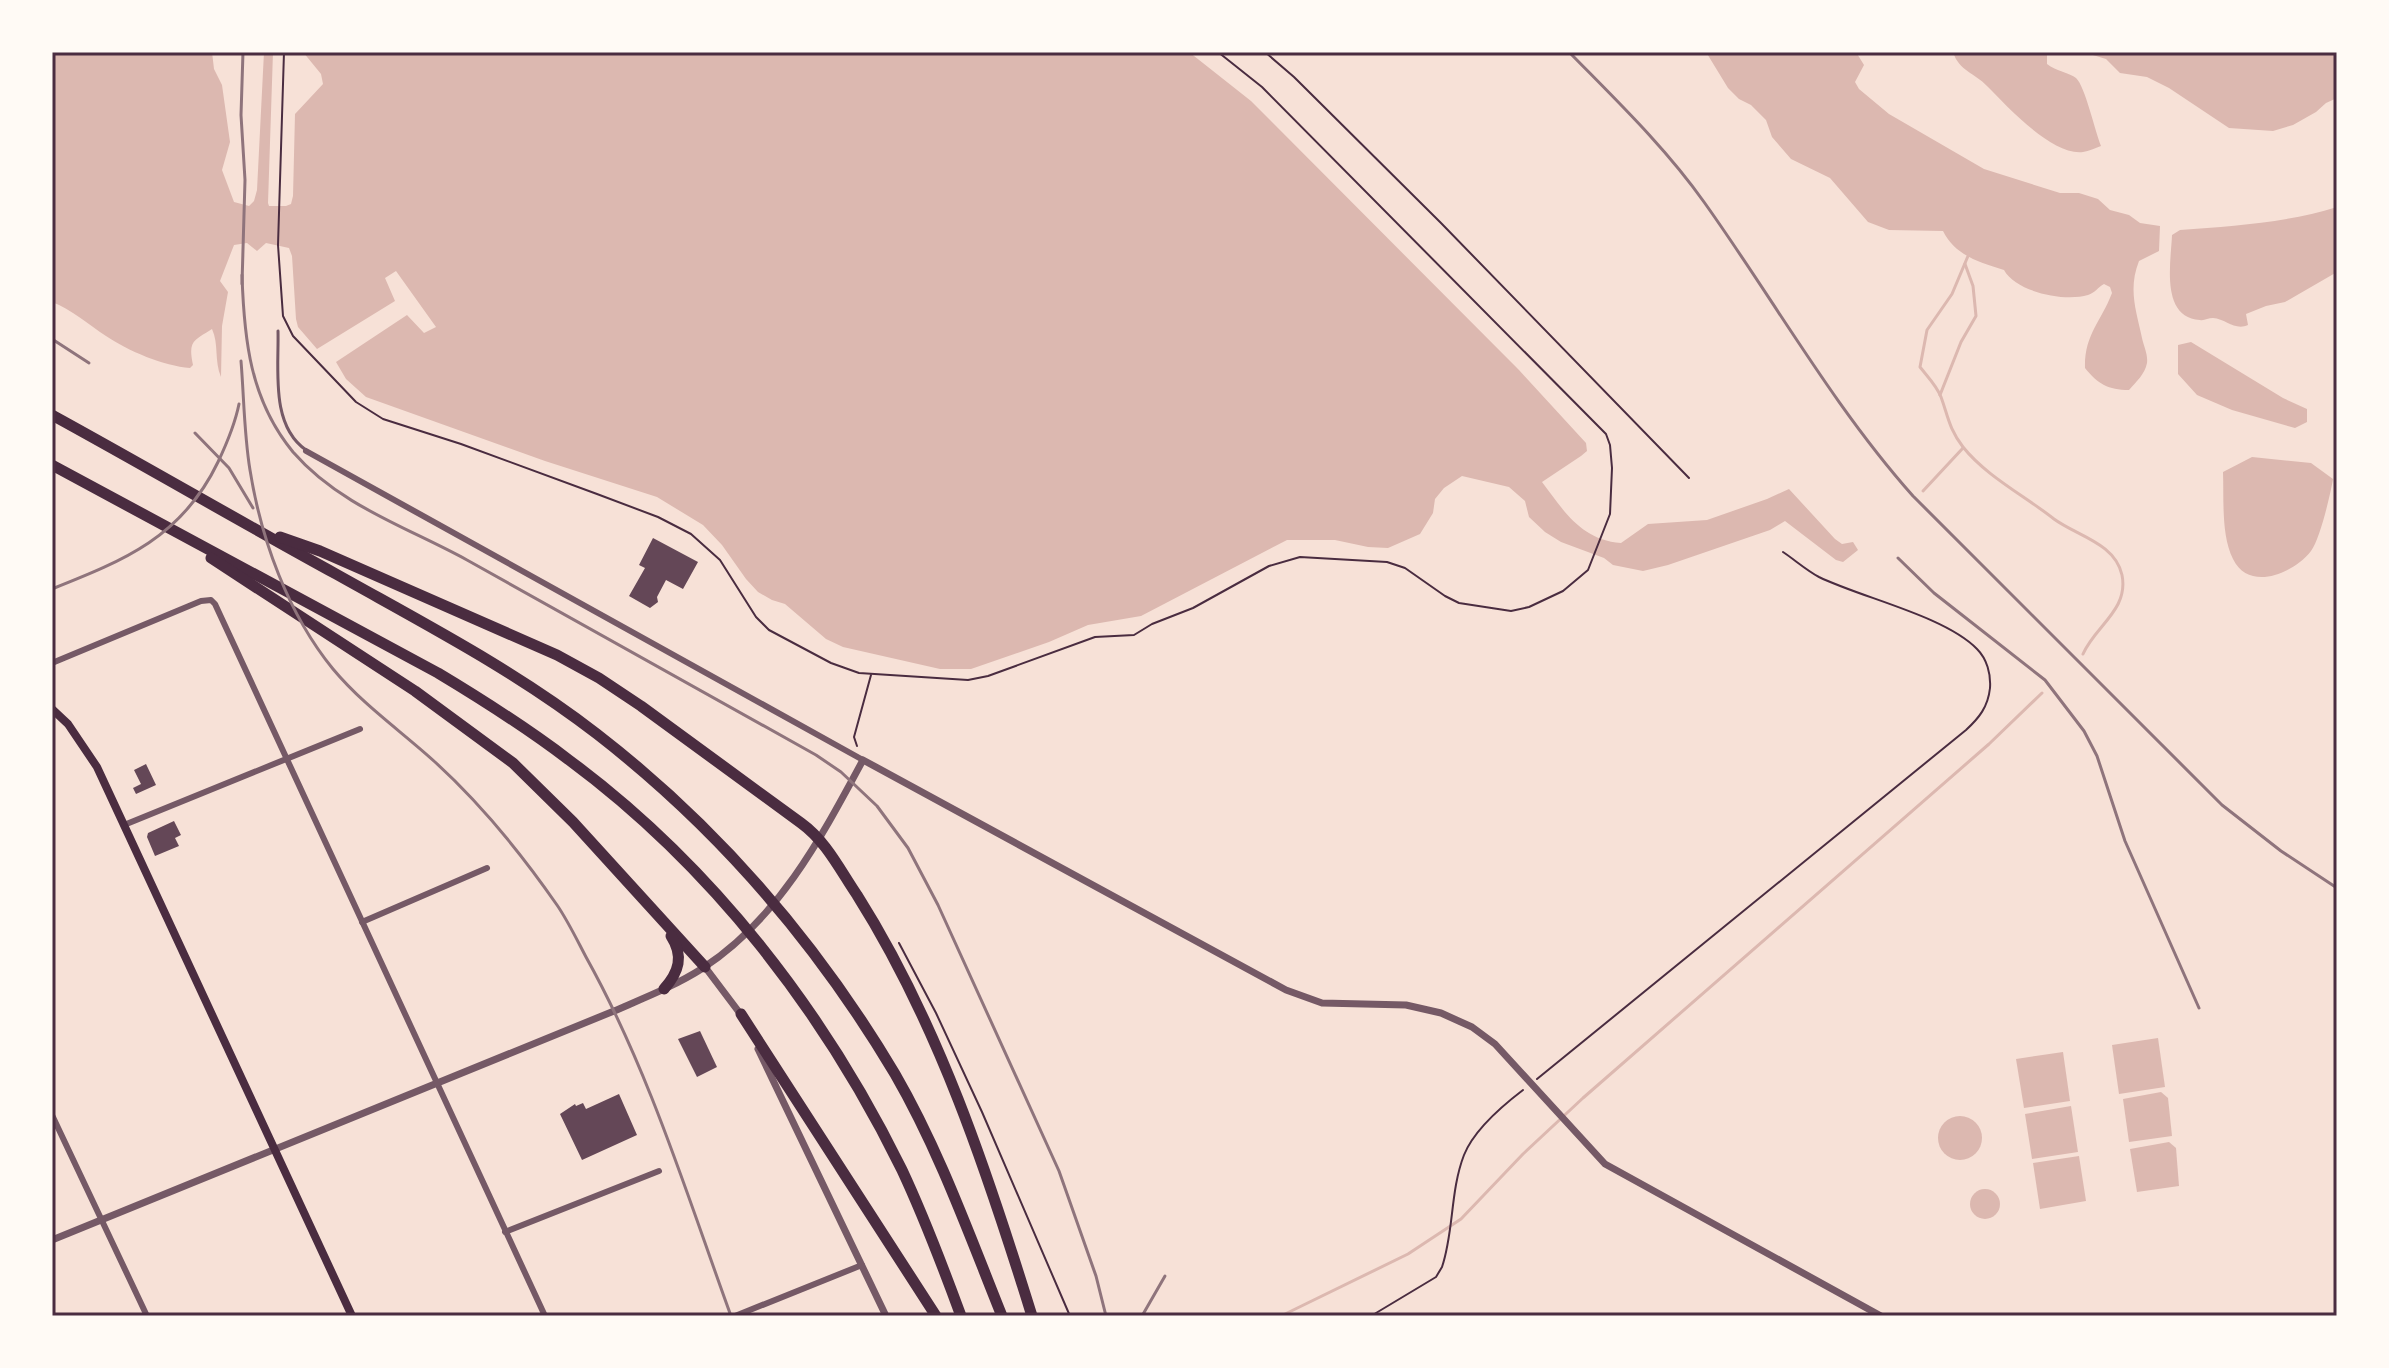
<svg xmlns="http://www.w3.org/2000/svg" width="2389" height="1368" viewBox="0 0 2389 1368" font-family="'Fira Sans Condensed',sans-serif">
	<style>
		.water { fill: #dcb8b0 }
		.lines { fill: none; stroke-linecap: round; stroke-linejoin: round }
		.stream { stroke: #dcb8b0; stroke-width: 3 }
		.building { fill: #644757 }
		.path { stroke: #4a2c40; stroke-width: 2 }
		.service { stroke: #755966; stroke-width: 3 }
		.minor { stroke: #755966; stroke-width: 6 }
		.tertiary { stroke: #755966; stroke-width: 7 }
		.secondary { stroke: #4a2c40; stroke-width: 8 }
		.motorway { stroke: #4a2c40; stroke-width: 11 }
		.rail { stroke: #8f747c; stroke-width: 3 }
		.neatline { fill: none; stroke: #4a2c40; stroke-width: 3 }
	</style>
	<rect width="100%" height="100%" fill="#f7e1d7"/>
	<g class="water">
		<path d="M52,52h160l2,17 8,16 8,57 -8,28 12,32 15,4 5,-5 3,-11 7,-138h9l-5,151 1,3h17l5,-2 2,-8 2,-82 28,-30 -2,-10 -18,-22h886l62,49 268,269 67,73 1,8 -6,5 -39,26c22,29 39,58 79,61l27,-19 59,-4 60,-21 22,-10 46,50 7,5 11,-2 5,8 -15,12 -7,-2 -51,-39 -15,9 -102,35 -25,6 -30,-6 -9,-7 -43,-16 -16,-10 -16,-15 -4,-16 -16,-14 -47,-11 -18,12 -9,11 -2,14 -13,21 -32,14 -20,-1 -33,-7h-48l-146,76 -53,9 -39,17 -78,27h-31l-97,-22 -17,-8 -41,-35 -13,-4 -14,-8 -12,-13 -24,-34 -19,-20 -46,-28 -112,-36 -179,-64 -20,-18 -10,-17 71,-47 17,18 12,-6 -40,-56 -11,7 10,23 -78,48 -19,-22 -2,-8 -4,-63 -3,-8 -23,-5 -9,8 -10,-8 -13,2 -14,36 8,11 -6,34 -1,51c-7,-16 -2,-33 -9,-48 -19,12 -24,12 -19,36l-3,3c-26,-2 -62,-17 -84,-32 -17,-11 -35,-27 -54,-34z"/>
		<path d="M1706,52h150l8,13 -9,17 4,7 30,25 95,55 76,24h19l19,6 12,11 19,5 11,8 20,3 -1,25 -20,10c-11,28 -3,49 3,77 2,9 6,16 5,25 -2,11 -11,19 -18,27 -21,0 -31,-6 -44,-22 -1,-33 16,-46 27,-75l-2,-6 -6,-3c-6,3 -9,9 -16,11 -24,7 -72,-3 -84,-25 -26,-8 -49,-15 -61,-39l-54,-1 -21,-8 -38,-44 -39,-19 -19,-22 -6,-17 -15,-15 -12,-6 -11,-11z"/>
		<path d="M1953,52h94v12c9,7 23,9 29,14 9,8 19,53 25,68 -6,2 -12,5 -18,6 -31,4 -76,-46 -96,-66 -12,-13 -28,-15 -34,-34z"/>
		<polygon points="2083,52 2337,52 2337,98 2326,103 2316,112 2293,125 2273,131 2229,128 2169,88 2147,77 2120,73 2106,59"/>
		<path d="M2337,207v65l-52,30 -19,4 -20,8 2,11c-13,6 -22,-6 -35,-7 -5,0 -9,3 -13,2 -40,-3 -29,-58 -28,-85l8,-5c53,-4 106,-7 157,-23z"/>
		<polygon points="2191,342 2283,398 2307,409 2307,422 2295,428 2232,410 2197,395 2178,374 2178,345"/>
		<path d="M2252,457l59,6 22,16c-3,17 -13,60 -22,72 -18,23 -62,41 -78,8 -12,-24 -9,-60 -10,-87z"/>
		<polygon points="2158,1038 2165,1087 2119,1094 2112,1045"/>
		<polygon points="2063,1052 2070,1101 2024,1108 2016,1059"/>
		<polygon points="2161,1092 2168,1098 2172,1136 2129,1142 2123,1099"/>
		<polygon points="2071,1106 2078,1152 2032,1159 2025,1114"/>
		<circle cx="1960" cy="1138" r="22"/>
		<polygon points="2169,1142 2176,1148 2179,1186 2137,1192 2130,1149"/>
		<polygon points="2079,1156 2086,1201 2040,1209 2033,1163"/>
		<circle cx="1985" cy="1204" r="15"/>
	</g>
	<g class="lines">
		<g class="stream">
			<path d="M1968,256l-16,38 -25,36 -7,37c7,9 17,19 21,30 7,19 8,32 22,50 23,29 62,49 91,72 23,17 61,24 68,56 7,35 -27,51 -39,79"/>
			<polyline points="1940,395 1961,342 1976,316 1973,286 1965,264"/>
			<polyline points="1923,491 1963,448"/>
			<polyline points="1281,1316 1408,1254 1461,1219 1523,1154 1583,1098 1989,744 2042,693"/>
		</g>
	</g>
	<g class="building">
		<polygon points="653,538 698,562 683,589 666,580 657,597 658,602 650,608 629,596 645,568 639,565"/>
		<polygon points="146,764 156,785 136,794 133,788 141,784 134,770"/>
		<polygon points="174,821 181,835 175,838 179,846 155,856 147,837 148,833"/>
		<polygon points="700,1031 717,1067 697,1077 678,1039"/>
		<polygon points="619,1094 637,1135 582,1160 560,1114 575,1104 576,1106 583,1103 586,1109"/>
	</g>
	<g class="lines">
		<g class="path">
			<polyline points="284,52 278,245 283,316 293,336 356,402 383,419 461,444 597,494 658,517 691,534 720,560 756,617 769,630 831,663 859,673 968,680 988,676 1095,637 1134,635 1152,624 1193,608 1269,566 1300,557 1387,562 1405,568 1445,596 1459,603 1511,611 1529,607 1563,591 1588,570 1610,514 1612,468 1610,445 1606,434 1262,87 1218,52"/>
			<polyline points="1265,52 1294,77 1441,223 1689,478"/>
			<polyline points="857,746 854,737 871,675"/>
			<polyline points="899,943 936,1013 982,1112 1070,1316"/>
			<path d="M1537,1079l429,-349c13,-12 22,-23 24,-42 1,-14 -3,-29 -13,-39 -32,-33 -115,-51 -158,-72 -13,-7 -24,-17 -36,-25"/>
			<path d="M1371,1316l65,-39 6,-10c12,-35 8,-76 22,-112 10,-25 38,-49 59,-65"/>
		</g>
		<path class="service" d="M278,331c1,38 -8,94 28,119"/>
		<g class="minor">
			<polyline points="306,451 863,760"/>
			<polyline points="52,663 201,601 211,600 215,604 545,1316"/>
			<polyline points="124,825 360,729"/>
			<polyline points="362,922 487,868"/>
			<polyline points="52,1115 147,1316"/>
			<polyline points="505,1232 659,1171"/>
			<polyline points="735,1316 862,1265"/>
		</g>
		<g class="tertiary">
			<polyline points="705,967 742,1016"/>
			<polyline points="758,1049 886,1316"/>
			<path d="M52,1240l562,-229c30,-13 61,-25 89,-43 76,-50 118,-130 160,-208l423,230 36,13 84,2 35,8 31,14 23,17 110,120 276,152"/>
		</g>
		<polyline class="secondary" points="52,709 68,724 97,767 352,1316"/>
		<g class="motorway">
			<path d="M52,415c95,52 189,107 284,159 89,50 180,97 261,160 120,93 220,209 298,340 44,76 74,160 107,242"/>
			<path d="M52,465l386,208c45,27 89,55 131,87 143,106 255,251 333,410 22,47 41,97 59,146"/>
			<path d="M280,537l40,14 237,104 42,23 42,28 160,117c25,18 39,47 56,72 81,128 130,276 175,421"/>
			<polyline points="211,558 415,691 513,763 573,822 705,967"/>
			<path d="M664,989c15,-17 20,-33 7,-53"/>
			<polyline points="741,1014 936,1316"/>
		</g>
		<g class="rail">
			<path d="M1569,52c47,48 96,95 135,150 70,98 129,204 209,294l309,309 59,46 56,37"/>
			<path d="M242,275c2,64 8,125 51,177 47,54 114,75 174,108 117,65 233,130 349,195l25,17 36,34 31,42 30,57 121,266 37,105 10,40"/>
			<polyline points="242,284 245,180 241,115 243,52"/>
			<polyline points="52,339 89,363"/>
			<path d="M241,361c3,36 3,73 9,109 11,69 38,144 83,199 30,36 68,62 102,93 47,43 86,91 122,143 11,16 20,35 29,52 63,113 101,238 145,359"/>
			<polyline points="195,433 229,468 253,508"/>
			<polyline points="1898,558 1934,593 2045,680 2084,731 2097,756 2125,841 2199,1008"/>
			<path d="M52,589c73,-29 130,-52 166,-127 9,-19 17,-38 21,-58"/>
			<polyline points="1142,1316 1165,1276"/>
		</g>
	</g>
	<rect width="2389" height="1368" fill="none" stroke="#fffaf5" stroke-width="108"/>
	<rect x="54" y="54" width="2281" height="1260" class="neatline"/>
</svg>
